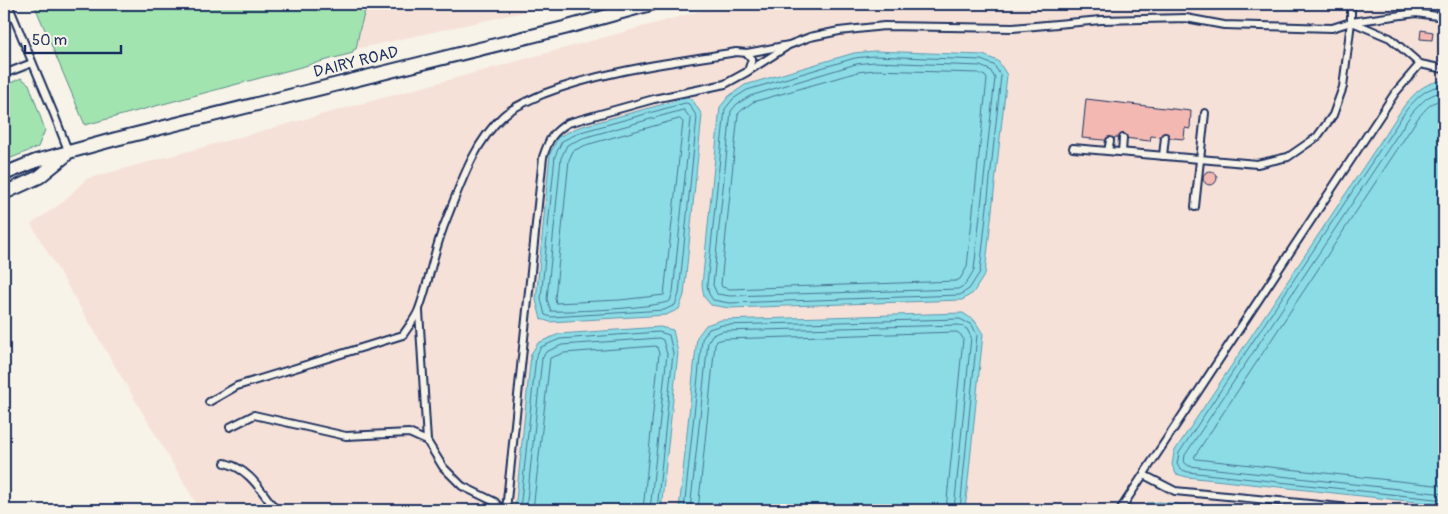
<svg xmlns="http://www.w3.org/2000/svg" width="1448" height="514" viewBox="0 0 1448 514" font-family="Pangolin,sans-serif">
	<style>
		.built { fill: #f6e1d8 }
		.green { fill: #a1e4b0; stroke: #5e8a87 }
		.water { fill: #8bdce5; stroke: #5e97af }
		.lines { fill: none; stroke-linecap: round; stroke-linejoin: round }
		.shore { stroke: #487494; stroke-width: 1 }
		.building { fill: #f3b8b2; stroke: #1b2f5e }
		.lane-casing { stroke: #1b2f5e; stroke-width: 10 }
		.street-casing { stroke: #1b2f5e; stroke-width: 16 }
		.lane { stroke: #f7f3e8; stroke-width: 6 }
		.street { stroke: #f7f3e8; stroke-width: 12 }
		.labels { text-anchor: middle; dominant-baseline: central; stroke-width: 4; stroke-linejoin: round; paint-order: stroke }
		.street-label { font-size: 16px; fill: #1b2f5e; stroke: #f7f3e8 }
	</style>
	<rect width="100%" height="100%" fill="#f7f3e8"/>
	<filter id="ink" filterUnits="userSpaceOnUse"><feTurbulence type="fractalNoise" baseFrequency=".02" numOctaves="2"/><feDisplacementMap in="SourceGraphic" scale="10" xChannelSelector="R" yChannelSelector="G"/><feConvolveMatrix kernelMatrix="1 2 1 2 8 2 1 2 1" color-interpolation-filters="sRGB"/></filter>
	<g filter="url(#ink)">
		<g class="built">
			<polygon points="364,4 560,4 356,49"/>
			<polygon points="726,4 1444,4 1444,510 188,510 196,503 31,224 62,203 86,179"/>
		</g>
		<g class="green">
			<polygon points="34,4 367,4 360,28 356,49 353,50 353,53 85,125"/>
			<polygon points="21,78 29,84 45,130 38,147 4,161 4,86"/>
		</g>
		<g class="water">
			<polygon points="874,51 983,55 998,61 1007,75 985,274 973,293 962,300 729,308 711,305 704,297 702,285 720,107 729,96 745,85 854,53"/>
			<path d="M1440,81h4v424l-257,-28 -11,-3 -4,-9 2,-13 230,-346c11,-13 18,-22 36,-25z"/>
			<polygon points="686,98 692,99 702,115 684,295 679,309 666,315 550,322 541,319 536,300 550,154 558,137 579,127"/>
			<polygon points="963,313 975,321 983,334 965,510 679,510 697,337 706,325 721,320"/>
			<polygon points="660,327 673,330 678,353 661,510 515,510 531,354 538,343 559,334"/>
			<polygon points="1160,502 1228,510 1137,510 1147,503"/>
		</g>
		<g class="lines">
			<g class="shore">
				<polygon points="874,56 981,60 994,65 1001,76 980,272 969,289 960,295 729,303 713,300 709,294 707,285 725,109 733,99 747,90 855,58"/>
				<polygon points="875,62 980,66 990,70 995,78 974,270 965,285 958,289 730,296 717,294 713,285 731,111 737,104 750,96 856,64"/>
				<polygon points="875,70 978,73 985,76 987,79 967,267 960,279 956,281 730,289 722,287 721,284 738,114 742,110 753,102 858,72"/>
				<path d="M1444,86c-17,0 -26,11 -37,23l-228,344 -2,11 3,5 8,3 256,28"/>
				<path d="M1444,92c-15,1 -22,10 -32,21l-227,342 -1,7 5,4 255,28"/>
				<path d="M1444,100c-12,0 -18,9 -26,18l-224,339 2,2 248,27"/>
				<polygon points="686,103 689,104 697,117 679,294 675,305 664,310 551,317 545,315 541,299 555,156 562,141 581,132"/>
				<path d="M684,110l7,9 -18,173 -3,9c-15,7 -99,11 -119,10l-4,-12 14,-141 6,-13 16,-7z"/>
				<polygon points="680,119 683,122 664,295 620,300 556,303 555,298 569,160 573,151 586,145"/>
				<polyline points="520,510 536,356 541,347 560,339 659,332 669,335 673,353 657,510"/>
				<polyline points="526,510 542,358 546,352 562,345 659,338 663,340 667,354 650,510"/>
				<polyline points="533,510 550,358 564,353 655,346 657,347 659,354 643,510"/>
				<polyline points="684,510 702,339 709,329 722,325 960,319 972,325 977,335 960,510"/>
				<polyline points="690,510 708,342 712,335 723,331 959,325 967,329 971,337 954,510"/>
				<polyline points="698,510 715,344 717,341 724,339 957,332 961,335 963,339 946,510"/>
			</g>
		</g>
		<g class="building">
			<polygon points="1421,30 1433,32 1432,40 1420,39"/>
			<polygon points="1086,99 1191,111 1190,129 1185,128 1184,139 1151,136 1150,141 1115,137 1114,141 1082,138"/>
			<circle cx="1210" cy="178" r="7"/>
		</g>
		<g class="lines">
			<g class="lane-casing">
				<g id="lane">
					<polyline points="8,4 54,114 69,153"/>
					<polyline points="1352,22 1390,38 1420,64 1444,69"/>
					<polyline points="747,53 752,59 748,71"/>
					<polyline points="4,74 32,63"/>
					<polyline points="1073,148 1257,164 1288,157 1317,137 1333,115 1343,87 1351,22 1351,4"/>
					<polyline points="1108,151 1110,141"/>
					<polyline points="1122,152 1123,138"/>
					<polyline points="1163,156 1165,137"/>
					<polyline points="1195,207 1205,113"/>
					<polyline points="419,311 427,441"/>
					<path d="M209,402l28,-16 166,-51c5,-8 13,-17 16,-26 11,-30 15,-61 28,-91 14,-35 27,-75 56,-102 11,-10 27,-16 40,-22 62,-24 128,-31 193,-42l11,1 42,-8 21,-8 29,-6 45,-5 129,2 88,-8 85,-2 38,7 108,3 19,-6 65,-9 28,4"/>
					<polyline points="230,427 254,415 346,436 409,433 427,441 443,467 462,486 495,502 502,510"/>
					<path d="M225,463c25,6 36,28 51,47"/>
					<polyline points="1144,475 1175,491 1371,510"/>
					<path d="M506,510l37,-353c6,-18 9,-24 25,-34l86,-24 71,-15 22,-12 39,-25"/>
					<polyline points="1120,510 1395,93 1420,64"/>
				</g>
			</g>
			<g class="street-casing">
				<g id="street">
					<polyline points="4,174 36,161 116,139 564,28 651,4"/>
					<polyline points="4,193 39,177 65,156"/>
				</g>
			</g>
			<use href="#lane" class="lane"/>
			<use href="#street" class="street"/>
		</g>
	</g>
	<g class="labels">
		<g class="street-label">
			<text transform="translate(356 62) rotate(-14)">DAIRY ROAD</text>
		</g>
	</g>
	<rect width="1448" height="514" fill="none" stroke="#f7f3e8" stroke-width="20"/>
	<rect x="10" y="10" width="1428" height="494" fill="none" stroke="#1b2f5e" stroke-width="2" filter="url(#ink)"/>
	<path d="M25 45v8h96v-8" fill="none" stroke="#1b2f5e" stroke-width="2.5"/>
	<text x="32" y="45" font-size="15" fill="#1b2f5e" stroke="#f7f3e8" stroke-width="4" paint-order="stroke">50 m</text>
</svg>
